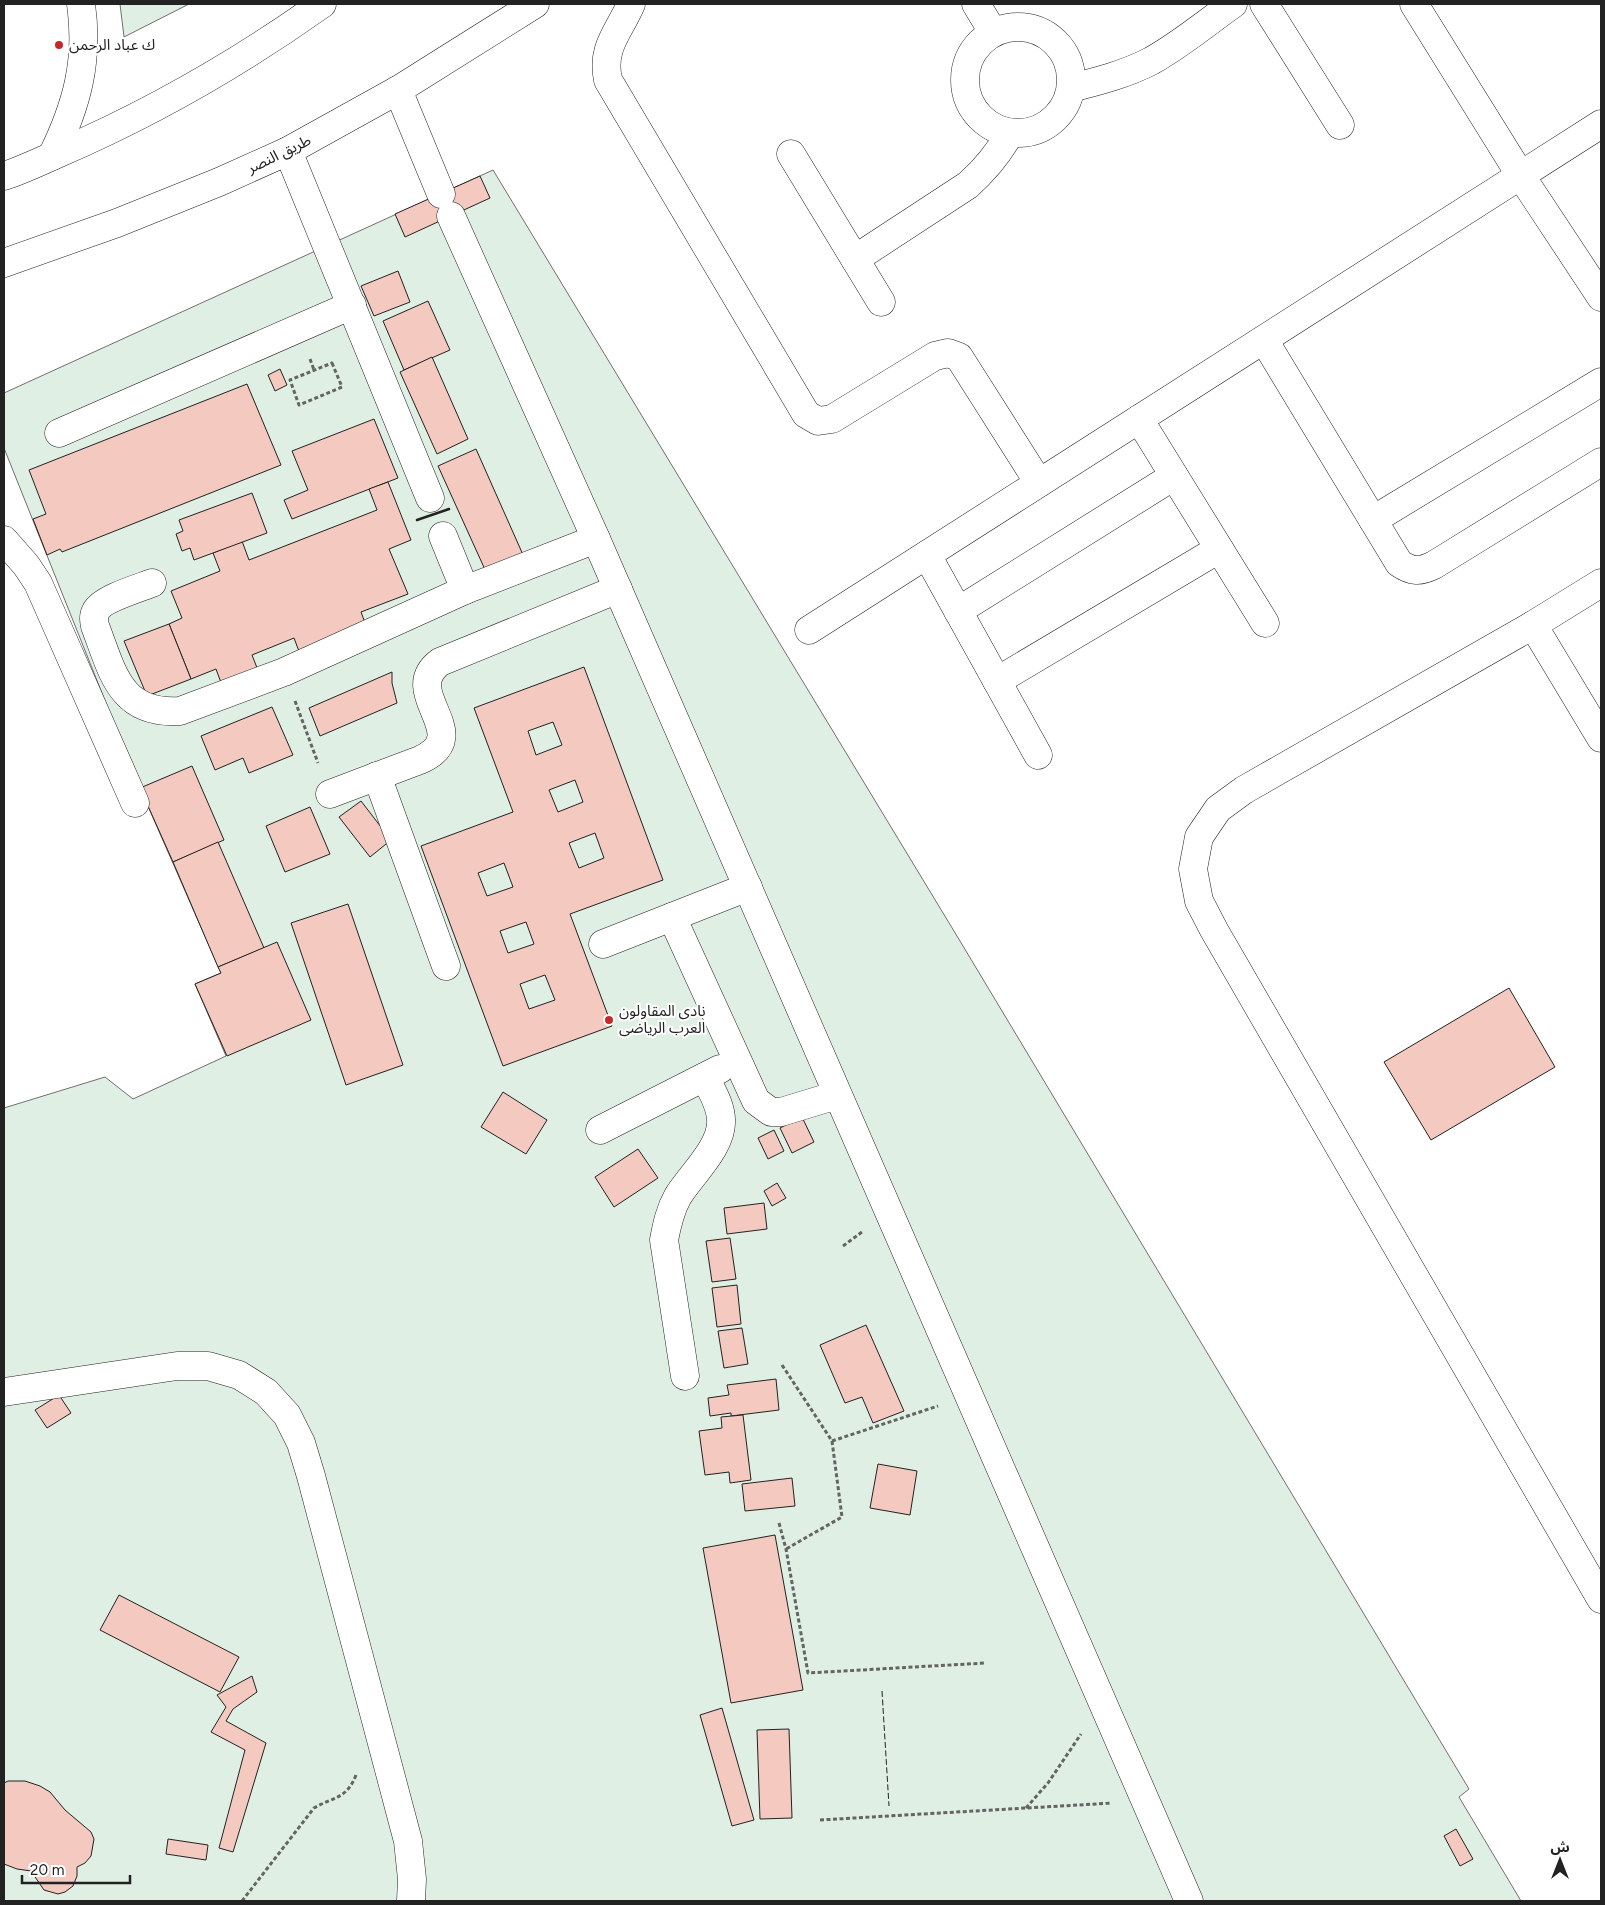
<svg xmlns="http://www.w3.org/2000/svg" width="1605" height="1905" viewBox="0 0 1605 1905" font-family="Figtree,'Noto Sans Arabic',sans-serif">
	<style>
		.green { fill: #e0efe3; stroke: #6f6f6f }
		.building { fill: #f3c9c0; stroke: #222; fill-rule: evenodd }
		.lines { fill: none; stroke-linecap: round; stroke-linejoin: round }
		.minor-casing { stroke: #222; stroke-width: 29 }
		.highway-casing { stroke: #222; stroke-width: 29 }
		.path { stroke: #646464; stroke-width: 3; stroke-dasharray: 4 2.5; stroke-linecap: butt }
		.minor { stroke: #fff; stroke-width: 28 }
		.highway { stroke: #fff; stroke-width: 28 }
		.fence { stroke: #222; stroke-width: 1; stroke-dasharray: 6 2.5; stroke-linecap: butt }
		.wall { stroke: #222; stroke-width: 2.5 }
		.poi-dot { fill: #c62828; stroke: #fff; stroke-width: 2 }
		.labels { text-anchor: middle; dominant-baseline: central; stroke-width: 4; stroke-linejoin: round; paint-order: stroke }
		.poi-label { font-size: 15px; fill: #222; stroke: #fff; text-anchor: start }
		.street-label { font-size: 15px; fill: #222; stroke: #fff }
	</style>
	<rect width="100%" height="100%" fill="#fff"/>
	<g class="green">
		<polygon points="120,4 189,4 124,37"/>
		<polygon points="493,170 957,936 1469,1789 1459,1797 1521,1901 4,1901 4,1108 105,1077 133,1099 226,1056 195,984 221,973 140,788 4,448 4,393"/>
	</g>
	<g class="building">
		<polygon points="480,176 490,198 405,237 395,214"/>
		<polygon points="398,271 410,302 374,316 361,286"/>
		<polygon points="428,301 450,350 404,370 383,321"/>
		<polygon points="432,357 468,439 437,454 400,372"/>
		<polygon points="280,369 287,385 275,391 268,375"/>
		<polygon points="247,384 281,465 62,552 60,549 47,555 33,519 46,514 29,470"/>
		<polygon points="374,419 398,478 292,519 284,500 308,490 292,451"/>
		<polygon points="476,449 524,557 487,574 438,466"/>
		<polygon points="388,482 411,540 389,549 408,594 361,612 367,628 300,654 294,638 252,655 259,673 223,688 216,669 191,679 169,624 182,618 171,591 220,571 213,553 242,541 249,560 377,510 369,489"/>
		<polygon points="252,493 267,533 194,560 190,548 182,551 176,534 183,531 179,520"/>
		<polygon points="169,624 191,679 147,696 124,641"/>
		<path d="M584,667l79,213 -93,34 42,112 -109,40 -82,-220 92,-34 -39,-104zM553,722l9,23 -26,10 -8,-24zM575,780l8,22 -25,10 -9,-22zM595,833l9,25 -25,10 -10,-25zM504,863l9,24 -26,9 -9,-23zM526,922l8,22 -26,9 -8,-22zM545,975l10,25 -26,9 -9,-25z"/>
		<polygon points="392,672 392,683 397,703 320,736 309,708"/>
		<polygon points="272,707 293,755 249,773 243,758 215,770 201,736"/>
		<polygon points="192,766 224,840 173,862 140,788"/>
		<polygon points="361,801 391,840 370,857 339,817"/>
		<polygon points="310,807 330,854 285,872 266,826"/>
		<polygon points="218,842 264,948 218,967 173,862"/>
		<polygon points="348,904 403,1065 346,1085 291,923"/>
		<polygon points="277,942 311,1020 227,1056 195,984 221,973 218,967"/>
		<polygon points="1509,988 1555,1067 1431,1140 1384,1062"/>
		<polygon points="503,1092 547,1120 526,1154 481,1127"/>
		<polygon points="802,1117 814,1142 792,1153 780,1128"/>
		<polygon points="774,1130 784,1151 768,1159 758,1138"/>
		<polygon points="638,1149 658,1178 614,1207 595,1177"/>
		<polygon points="777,1183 786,1198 772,1206 764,1191"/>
		<polygon points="764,1203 767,1229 727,1234 724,1208"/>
		<polygon points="730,1238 736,1279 712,1282 706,1241"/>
		<polygon points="737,1285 741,1324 717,1327 712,1288"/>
		<polygon points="866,1325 904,1411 873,1423 862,1397 845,1403 820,1345"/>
		<polygon points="742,1328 748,1364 724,1368 718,1331"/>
		<polygon points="776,1379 779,1410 731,1416 731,1413 710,1416 708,1398 729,1395 727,1385"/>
		<polygon points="59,1395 71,1413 47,1428 35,1410"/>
		<polygon points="743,1415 751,1480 730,1483 729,1472 705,1475 699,1431 722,1428 721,1417"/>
		<polygon points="878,1464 917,1471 910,1515 870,1508"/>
		<polygon points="792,1478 795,1506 745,1511 742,1484"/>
		<polygon points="775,1535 803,1690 731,1703 703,1548"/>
		<polygon points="119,1595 239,1657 220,1692 100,1630"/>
		<polygon points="252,1676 257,1692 233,1709 226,1721 266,1743 233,1852 219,1848 245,1750 211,1732 226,1707 217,1695"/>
		<polygon points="722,1708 754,1820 732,1826 700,1715"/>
		<polygon points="789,1729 792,1818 760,1819 757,1730"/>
		<polygon points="8,1781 25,1781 40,1786 50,1792 65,1810 91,1832 94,1839 91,1856 85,1863 77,1867 77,1876 73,1886 65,1892 58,1894 44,1890 31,1871 17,1869 4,1864 4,1783"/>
		<polygon points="1456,1829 1473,1859 1460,1866 1444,1836"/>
		<polygon points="168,1839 208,1845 206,1860 166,1854"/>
	</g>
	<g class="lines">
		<g class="minor-casing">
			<g id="minor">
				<path d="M631,4c-12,28 -30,43 -23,76l198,334 12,7 14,-2 103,-63 13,-3 11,4 80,126"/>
				<polyline points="976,4 993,32"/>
				<polyline points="1264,4 1340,125"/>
				<polyline points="1414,4 1521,176 1601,297"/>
				<circle cx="1018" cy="80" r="53"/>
				<path d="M1071,88c28,-7 55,-14 80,-27 29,-16 55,-38 82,-57"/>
				<polyline points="398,90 441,194"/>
				<polyline points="288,151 430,498"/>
				<polyline points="791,154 881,302"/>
				<path d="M52,156c25,-51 37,-95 29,-152"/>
				<polyline points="451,216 596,539 1189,1901"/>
				<path d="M855,259l113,-74c18,-16 31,-32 42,-52"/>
				<path d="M1264,340l135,223c13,9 21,9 35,2l167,-103"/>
				<polyline points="1139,419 1265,623"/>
				<polyline points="59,433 352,305"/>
				<polyline points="1373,520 1601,382"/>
				<polyline points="443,536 465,590"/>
				<polyline points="4,540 26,565 38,583 135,803"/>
				<polyline points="927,555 1038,755"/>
				<path d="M152,583c-13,5 -50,16 -56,28 -3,5 -2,10 -1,15 18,47 25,89 85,85l104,-39 181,-82 131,-51"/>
				<polyline points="1601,583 1533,625 1244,790 1218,809 1199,837 1193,869 1199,901 1214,930 1601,1599"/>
				<polyline points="958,611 1174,476"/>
				<polyline points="1533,625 1601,738"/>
				<polyline points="809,630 1601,124"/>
				<polyline points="997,681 1219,549"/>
				<polyline points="377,776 446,966"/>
				<path d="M330,794l90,-34c57,-25 -22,-67 20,-98l178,-73"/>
				<polyline points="672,917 756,1101 771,1112 781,1112 837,1095"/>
				<polyline points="603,944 748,887"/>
				<polyline points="600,1130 720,1069"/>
				<path d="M685,1376l-21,-136c3,-16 6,-30 14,-44 13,-21 45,-50 43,-76 0,-15 -10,-30 -16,-43"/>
				<polyline points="4,1392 177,1366 208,1366 239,1375 266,1392 287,1415 301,1443 311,1476 408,1841 412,1879 411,1901"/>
			</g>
		</g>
		<g class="highway-casing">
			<g id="highway">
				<path d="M4,176c18,-6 35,-14 53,-22 93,-40 182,-91 265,-150"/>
				<polyline points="4,263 117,223 219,182 288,151 398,90 535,4"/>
			</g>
		</g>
		<g class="path">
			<polyline points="310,359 314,370"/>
			<polygon points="332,363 342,387 299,405 290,380"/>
			<polyline points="295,701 318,763"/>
			<polyline points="843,1246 862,1232"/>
			<polyline points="782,1365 832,1441 842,1517 786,1549"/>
			<polyline points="832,1441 938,1406"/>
			<polyline points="779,1523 786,1549 808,1673 985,1663"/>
			<polyline points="1026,1808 1048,1783 1081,1734"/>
			<polyline points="820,1820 1112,1803"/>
			<path d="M242,1901l72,-93c19,-11 33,-9 42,-33"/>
		</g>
		<use href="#minor" class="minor"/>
		<use href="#highway" class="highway"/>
		<polyline class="fence" points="882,1691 889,1806"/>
		<polyline class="wall" points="417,520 449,509"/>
	</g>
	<g class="poi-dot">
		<circle cx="59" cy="45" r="5"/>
		<circle cx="609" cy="1020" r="5"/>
	</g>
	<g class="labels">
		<g class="poi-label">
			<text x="69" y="45">ك عباد الرحمن</text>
			<text x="619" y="1011">نادى المقاولون<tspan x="619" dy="17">العرب الرياضى</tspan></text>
		</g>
		<g class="street-label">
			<text transform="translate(279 154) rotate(-26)">طريق النصر</text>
		</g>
	</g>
	<rect width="1605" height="1905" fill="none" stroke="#222222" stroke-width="10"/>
	<g transform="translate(1560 1860)" stroke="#ffffff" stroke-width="4" paint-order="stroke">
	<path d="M0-4L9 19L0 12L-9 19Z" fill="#222222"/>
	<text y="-8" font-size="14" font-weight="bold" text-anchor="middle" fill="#222222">ش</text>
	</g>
	<path d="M22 1875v8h108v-8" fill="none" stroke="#222222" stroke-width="2.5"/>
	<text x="30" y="1875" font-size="15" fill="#222222" stroke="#ffffff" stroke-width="4" paint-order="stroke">20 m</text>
</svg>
